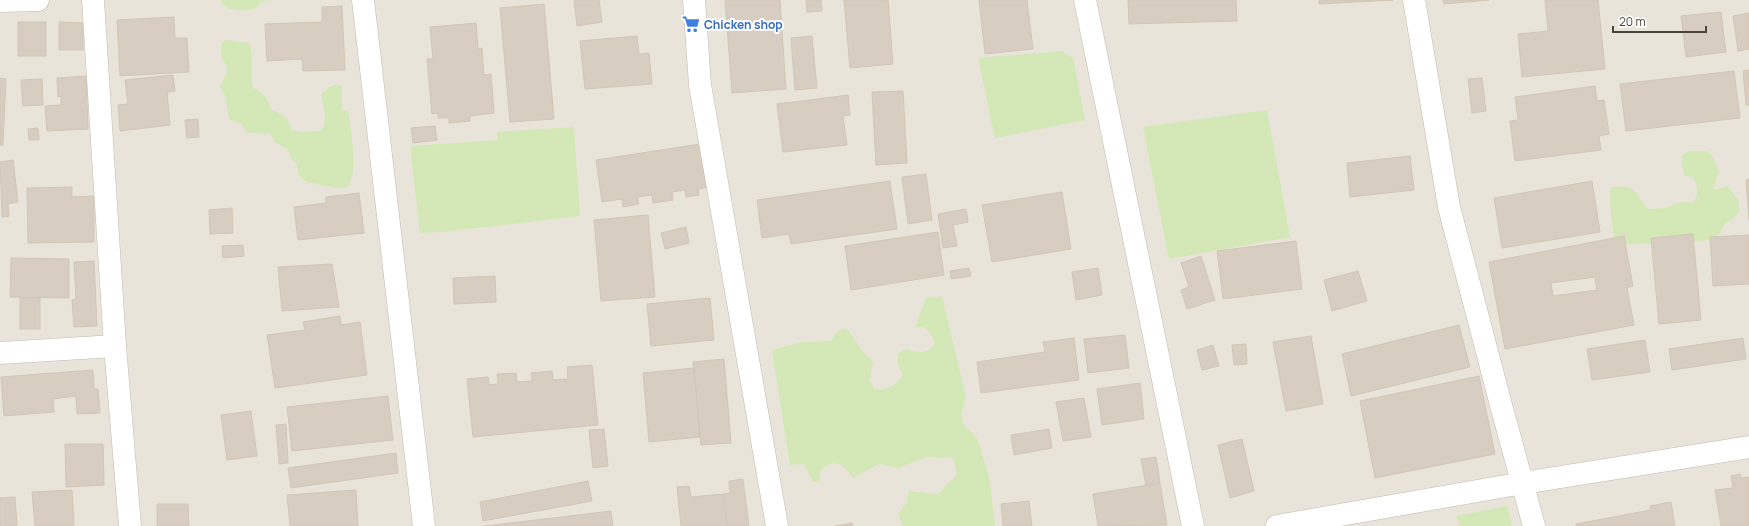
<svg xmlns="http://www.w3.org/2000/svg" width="1749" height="526" viewBox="0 0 1749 526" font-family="Manrope,sans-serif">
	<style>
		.residential { fill: #e9e4da }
		.green { fill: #d3e8b6 }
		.building { fill: #d7cec1; stroke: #d2c6b5; fill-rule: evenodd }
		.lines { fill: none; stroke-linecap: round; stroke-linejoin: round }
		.street-casing { stroke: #c1baae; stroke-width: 23 }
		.street { stroke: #fff; stroke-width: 22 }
		.labels { text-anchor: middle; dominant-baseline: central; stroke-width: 4; stroke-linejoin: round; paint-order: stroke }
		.shop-label { font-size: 12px; font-weight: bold; fill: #366cbe; stroke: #fff; text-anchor: start }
	</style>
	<rect width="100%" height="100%" fill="#f6f2ec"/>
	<rect class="residential" x="0" y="0" width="1749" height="526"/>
	<g class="green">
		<path d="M220,0h55l-13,1 -7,8c-14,2 -27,4 -35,-9z"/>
		<path d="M225,40l24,3c6,13 0,31 4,45 10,3 15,12 19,22 12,4 16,8 19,20l10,2 19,-1 4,-4 1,-13 -4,-20c7,-5 12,-12 21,-8v20l1,5 5,-1c2,18 12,65 -2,78h-10l-29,-6 -8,-6 -3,-14 -4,-2 -4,-10 -13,-8 -5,-8 -24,-2 -4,-8 -13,-5 -4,-24 -5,-8c6,-14 11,-17 1,-30l1,-14z"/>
		<polygon points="1062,51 1073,58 1085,120 995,138 978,58"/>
		<polygon points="1267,110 1290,237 1169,259 1143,127"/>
		<polygon points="574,127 580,216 443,232 420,233 410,146 498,140 497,132"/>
		<path d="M1688,151h20l6,8 5,12 -6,19 14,-4 11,14 2,10 -7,9 -9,5 -4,9 -8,7 -18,1 -21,5 -11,-3 -48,2c0,-19 -6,-38 -3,-57 23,-7 25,7 37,21l18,-1 8,-4 10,-2 9,1c6,-9 5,-15 1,-25l-10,-3 -3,-18z"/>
		<path d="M942,296l24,101 -5,18 3,10 13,13 11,35 2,9 5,44h-92l-5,-12 9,-12 2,-11 29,3 19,-20 -4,-16 -27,-1 -27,11 -20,-4 -26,14c-11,-15 -18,-21 -33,-7v10l-7,1 -9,-18 -14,1 -18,-115 30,-8 29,-1 6,-9 9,-4c10,12 15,23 27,34l-3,18 4,9c14,2 21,-3 29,-14l-5,-10v-11l8,-5c12,4 23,6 29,-6l-3,-7 -7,-9h-10l11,-29z"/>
		<polygon points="1507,506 1512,526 1460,526 1456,516"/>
	</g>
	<g class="building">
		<polygon points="574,0 599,0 602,22 577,26"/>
		<polygon points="725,0 780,0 786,89 732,93"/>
		<polygon points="806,0 821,0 822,11 807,12"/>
		<polygon points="844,0 888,0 893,64 850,68"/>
		<polygon points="979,0 1027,0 1033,49 985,54"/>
		<polygon points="1128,0 1236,0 1237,21 1129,24"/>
		<polygon points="1319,0 1393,0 1319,4"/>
		<polygon points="1443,0 1489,0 1444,4"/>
		<polygon points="1545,0 1598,0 1605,69 1522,77 1518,34 1548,31"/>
		<polygon points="544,4 554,119 510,122 500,8"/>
		<polygon points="342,6 345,70 303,71 302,59 267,61 265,24 322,22 322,7"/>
		<polygon points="1721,12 1726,52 1686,57 1681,16"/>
		<polygon points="1749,13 1749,49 1738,51 1733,16"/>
		<polygon points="174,17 175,38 187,38 189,72 120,76 117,20"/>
		<rect x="18" y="22" width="28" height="34"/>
		<polygon points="59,22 83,23 83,50 59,50"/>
		<polygon points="476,23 478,49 482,48 484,75 491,74 494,113 470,116 470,121 449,123 449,118 438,118 438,113 432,114 427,59 433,59 430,27"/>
		<polygon points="637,36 639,54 649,53 652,84 585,89 580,41"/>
		<polygon points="812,36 817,88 795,90 791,38"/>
		<polygon points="1749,70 1749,105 1746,105 1743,71"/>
		<polygon points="1734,71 1740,118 1626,131 1620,84"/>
		<polygon points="173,75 175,91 167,92 170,125 120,131 118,105 128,104 125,80"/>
		<polygon points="86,76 88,129 47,131 45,106 61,105 61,96 58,97 57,78"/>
		<polygon points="0,78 6,79 3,145 0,145"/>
		<polygon points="1482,78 1486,111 1472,113 1468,79"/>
		<polygon points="42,79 43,105 23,106 21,80"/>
		<polygon points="1595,86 1597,101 1604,100 1609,134 1599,136 1601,150 1515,161 1510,121 1518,120 1515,97"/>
		<polygon points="903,91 907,163 876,165 872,92"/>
		<polygon points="848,95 850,115 843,116 847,145 783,152 777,104"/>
		<polygon points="198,119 199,137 187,138 185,120"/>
		<polygon points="435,126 437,140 413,143 411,128"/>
		<polygon points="38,128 39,140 29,140 28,129"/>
		<polygon points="700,144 707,187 698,189 699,195 686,197 685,190 672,192 673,200 653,203 652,195 637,197 639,204 623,207 622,199 602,202 596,160"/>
		<polygon points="1410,156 1414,190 1350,197 1347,163"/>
		<polygon points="13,160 18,202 8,204 9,216 2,217 0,162"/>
		<polygon points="926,174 932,220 908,224 902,177"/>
		<polygon points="1749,179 1749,220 1746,180"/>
		<polygon points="890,181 897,229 791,244 789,234 762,238 757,200"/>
		<polygon points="1592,181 1600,232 1502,248 1494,198"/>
		<polygon points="72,187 72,197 94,196 94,242 28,243 27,188"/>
		<polygon points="1062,192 1071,249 992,262 982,205"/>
		<polygon points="359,193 364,233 298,240 294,207 326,203 326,197"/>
		<polygon points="232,208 233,233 210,234 209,210"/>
		<polygon points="966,209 968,222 953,225 957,246 943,248 938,214"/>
		<polygon points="648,215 655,297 601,301 594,220"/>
		<polygon points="686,227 689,243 665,249 661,233"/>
		<polygon points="938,232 944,275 851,290 845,246"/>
		<polygon points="1693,234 1701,320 1659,324 1651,238"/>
		<polygon points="1749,235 1749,284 1713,286 1710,237"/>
		<path d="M1624,236l9,50 -6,2 7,37 -129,24 -16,-87zM1595,277l2,13 -44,6 -2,-13z"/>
		<polygon points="1296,241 1302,289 1223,299 1217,251"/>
		<polygon points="243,245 244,256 223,258 222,246"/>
		<polygon points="1201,256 1215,300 1187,309 1181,290 1189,287 1181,263"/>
		<polygon points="11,258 69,259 69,298 10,297"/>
		<polygon points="94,261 97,326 74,327 72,300 76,299 74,262"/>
		<polygon points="332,264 339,307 282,311 278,267"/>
		<polygon points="969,268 971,276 951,279 950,271"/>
		<polygon points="1098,268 1102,295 1076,300 1072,272"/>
		<polygon points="1358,271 1367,301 1332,311 1324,280"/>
		<polygon points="495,276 496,302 454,304 453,278"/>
		<rect x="20" y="298" width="20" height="31"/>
		<polygon points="710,298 714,340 651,346 647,304"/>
		<polygon points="340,316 341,325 360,322 367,375 275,388 267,335 305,330 303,322"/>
		<polygon points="1459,325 1470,367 1351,396 1342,354"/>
		<polygon points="1125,335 1129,368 1088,373 1084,339"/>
		<polygon points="1311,336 1323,404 1286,411 1273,342"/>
		<polygon points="1074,338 1079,380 981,393 977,362 1045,352 1043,342"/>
		<polygon points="1743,338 1746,359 1672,370 1669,349"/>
		<polygon points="1645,340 1650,372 1592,380 1587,349"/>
		<polygon points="1246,344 1247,364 1234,365 1232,345"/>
		<polygon points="1213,345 1219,366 1202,370 1197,350"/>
		<polygon points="724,359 731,443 701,445 693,362"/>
		<polygon points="592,365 598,425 473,437 467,379 488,377 489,385 498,384 497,374 516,373 517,382 532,381 531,373 552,371 553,380 568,379 567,367"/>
		<polygon points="694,368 700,437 649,442 643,373"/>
		<polygon points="93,370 94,389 98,389 100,413 77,414 76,396 53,399 54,412 4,416 1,377"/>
		<polygon points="1479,376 1495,454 1375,478 1360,401"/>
		<polygon points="1140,383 1144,419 1102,425 1097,389"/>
		<polygon points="388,396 393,440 292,451 287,407"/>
		<polygon points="1084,398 1091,437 1063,441 1056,402"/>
		<polygon points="251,411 257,456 227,460 221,415"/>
		<polygon points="286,424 288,463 279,464 276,425"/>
		<polygon points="604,429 608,466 593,468 589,430"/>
		<polygon points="1049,429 1052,448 1014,455 1011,435"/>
		<polygon points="1242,439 1254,491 1230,498 1218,445"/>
		<polygon points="65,444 103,444 104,485 66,487"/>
		<polygon points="396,453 398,473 291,488 288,468"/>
		<polygon points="1156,457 1160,483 1146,486 1141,459"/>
		<polygon points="1740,474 1741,478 1749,477 1749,526 1721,526 1715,490 1733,488 1731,476"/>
		<polygon points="743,479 749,526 727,526 723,494 730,493 729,481"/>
		<polygon points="588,481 592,501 483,521 480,502"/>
		<polygon points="1160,483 1167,525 1098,526 1093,494"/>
		<polygon points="689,486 691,497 723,494 727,526 681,526 677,487"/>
		<polygon points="72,490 74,526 35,526 32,492"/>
		<polygon points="356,490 358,526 290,526 287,495"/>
		<polygon points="15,497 17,526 0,526 0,498"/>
		<polygon points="1029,501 1032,526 1003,526 1001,504"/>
		<polygon points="1671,502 1675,526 1576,526 1576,524 1651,510 1650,506"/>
		<polygon points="157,504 188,504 189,526 157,526"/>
		<polygon points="611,511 613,526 485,526"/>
		<polygon points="852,523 853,526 835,526"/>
	</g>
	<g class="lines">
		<g class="street-casing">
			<g id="street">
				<polyline points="93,0 115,346 130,526"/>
				<polyline points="363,0 424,526"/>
				<polyline points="694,0 700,85 777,526"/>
				<polyline points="1085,0 1193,526"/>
				<polyline points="1414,0 1449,207 1501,405 1534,526"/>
				<polyline points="0,1 38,0"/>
				<polyline points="0,353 115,346"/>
				<polyline points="1277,526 1523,483 1749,447"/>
			</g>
		</g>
		<use href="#street" class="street"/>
	</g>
	<defs>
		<g id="supermarket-bare" transform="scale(1.38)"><path d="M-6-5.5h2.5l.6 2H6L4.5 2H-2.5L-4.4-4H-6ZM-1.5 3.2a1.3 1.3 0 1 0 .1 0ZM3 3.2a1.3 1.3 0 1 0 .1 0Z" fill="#3f7fe0" stroke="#fff" stroke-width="2.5" paint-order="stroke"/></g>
	</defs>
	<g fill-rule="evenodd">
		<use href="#supermarket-bare" x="691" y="24"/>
	</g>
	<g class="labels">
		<g class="shop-label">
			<text x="704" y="24">Chicken shop</text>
		</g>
	</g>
	<path d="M1613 26v6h93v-6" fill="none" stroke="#4a4339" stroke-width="2"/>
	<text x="1619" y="26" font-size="12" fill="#4a4339" stroke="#ffffff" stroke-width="3" paint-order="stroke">20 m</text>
</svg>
